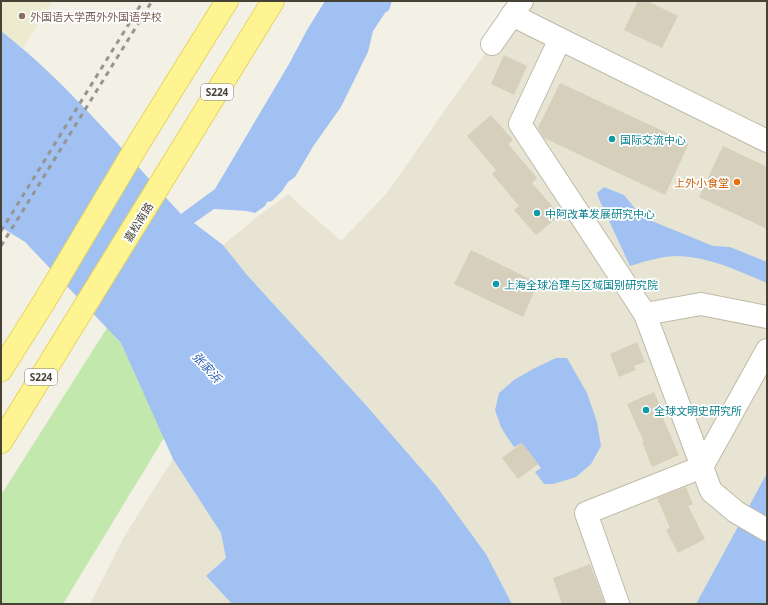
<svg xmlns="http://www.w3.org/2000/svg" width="768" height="605" viewBox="0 0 768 605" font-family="'Noto Sans','Noto Sans SC',sans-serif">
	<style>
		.residential { fill: #e7e4d3 }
		.education { fill: #eceacf }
		.green { fill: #c3e8ad }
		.water { fill: #a0c1f1 }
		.building { fill: #d5cfbb }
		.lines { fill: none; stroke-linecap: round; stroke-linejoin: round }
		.minor-casing { stroke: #bfbba8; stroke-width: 24 }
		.major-casing { stroke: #e6d661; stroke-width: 24 }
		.minor { stroke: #fff; stroke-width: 22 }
		.major { stroke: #fff492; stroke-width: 22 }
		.rail { stroke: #959595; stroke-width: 3; stroke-dasharray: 5 5; stroke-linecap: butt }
		.education-dot { fill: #8d6e63; stroke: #fff; stroke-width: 1.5 }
		.culture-dot { fill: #0f9aa8; stroke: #fff; stroke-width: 1.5 }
		.food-dot { fill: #e8710a; stroke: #fff; stroke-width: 1.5 }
		.labels { text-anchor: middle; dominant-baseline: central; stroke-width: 3.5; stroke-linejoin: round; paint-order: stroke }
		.shield { fill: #fff; stroke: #7e7b72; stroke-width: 1 }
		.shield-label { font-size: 10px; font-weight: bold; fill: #464235 }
		.education-label { font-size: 11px; fill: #785e54; stroke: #fff; text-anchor: start }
		.culture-label { font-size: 11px; fill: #0d838f; stroke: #fff; text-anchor: start }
		.food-label { font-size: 11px; fill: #c56008; stroke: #fff; text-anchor: end }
		.street-label { font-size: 11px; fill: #464235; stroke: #fff }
		.water-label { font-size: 12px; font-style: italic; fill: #2c61b3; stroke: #fff }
	</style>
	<rect width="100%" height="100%" fill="#f3f1e5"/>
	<g class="residential">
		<polygon points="522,1 767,1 767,473 696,604 512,604 486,554 437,487 365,404 247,275 223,245 257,217 288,194 341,241 386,194"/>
		<polygon points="173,459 221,533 226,558 206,577 232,604 90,604 124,537"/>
	</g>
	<polygon class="education" points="1,1 53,1 23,48 1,31"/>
	<polygon class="green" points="107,328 121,343 164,438 63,604 1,604 1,495"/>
	<g class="water">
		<path d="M325,1h67l-3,9 -4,3 -12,18 -5,21 -27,55 -27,38 -19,32 -7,5 -6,9 -10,10 -5,1 -2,4 -10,7 -8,-2 -33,-2 -20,14 29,22 24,30 118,129 72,83 49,67 26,50h-280l-26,-28 20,-18 -5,-25 -48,-74 -52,-116 -96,-101 -24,-15v-196c67,52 122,120 180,183l34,-25 74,-125 18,-34z"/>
		<path d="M604,187l20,8 18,22 71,29 17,1 37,15v21c-28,-12 -58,-26 -88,-27 -17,0 -33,5 -49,10l-31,-67 -2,-6z"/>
		<polygon points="556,358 567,358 587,393 597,422 601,446 591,464 576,477 553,484 544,484 535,472 541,468 522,443 514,447 507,437 501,427 495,410 499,393 514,380 533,369"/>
		<polygon points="767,473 767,604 696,604"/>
	</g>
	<g class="building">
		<polygon points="638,1 647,1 678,16 662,48 624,30"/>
		<polygon points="504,55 527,66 514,95 491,84"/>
		<polygon points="560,83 689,143 665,195 544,138 538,128"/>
		<polygon points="491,115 513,140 508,144 537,178 532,183 560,215 536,235 514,210 519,206 492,174 496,170 467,136"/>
		<polygon points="723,146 767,167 767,229 699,197"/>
		<polygon points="471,250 538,283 523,317 454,284"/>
		<polygon points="637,342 645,362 634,366 636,370 619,377 610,354"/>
		<polygon points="654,392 665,417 663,418 679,455 652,467 642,442 644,442 627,404"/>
		<polygon points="522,443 538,464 518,479 502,458"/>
		<polygon points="686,487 693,504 688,506 705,539 678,553 666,530 670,528 657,498"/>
		<polygon points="590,564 605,604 562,604 553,578"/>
	</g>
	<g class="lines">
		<g class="minor-casing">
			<g id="minor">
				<polyline points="512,15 560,39"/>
				<polyline points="492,44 522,1"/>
				<polyline points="767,141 560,39 520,124 645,314 711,491 736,512 767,530"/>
				<polyline points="645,314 701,304 767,317"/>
				<polyline points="618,604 586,513 702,467 767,350"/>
			</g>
		</g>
		<g class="major-casing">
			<g id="major">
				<polyline points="1,370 44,302 140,141 227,1"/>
				<polyline points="1,442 273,1"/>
			</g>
		</g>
		<use href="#minor" class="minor"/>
		<use href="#major" class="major"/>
		<g class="rail">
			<polyline points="1,231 143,1"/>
			<polyline points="1,246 152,1"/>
		</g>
	</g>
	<circle class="education-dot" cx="22" cy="16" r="4"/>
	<g class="culture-dot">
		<circle cx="612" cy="139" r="4"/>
		<circle cx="537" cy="213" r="4"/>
		<circle cx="496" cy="284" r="4"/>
		<circle cx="646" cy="410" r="4"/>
	</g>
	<circle class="food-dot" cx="737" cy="182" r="4"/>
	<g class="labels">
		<g class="shield">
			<rect x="201" y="84" width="32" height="16" rx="3"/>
			<rect x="25" y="369" width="32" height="16" rx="3"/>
		</g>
		<g class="shield-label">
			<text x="217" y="92">S224</text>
			<text x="41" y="377">S224</text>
		</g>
		<g class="education-label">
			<text x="30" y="16">外国语大学西外外国语学校</text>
		</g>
		<g class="culture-label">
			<text x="620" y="139">国际交流中心</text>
			<text x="545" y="213">中阿改革发展研究中心</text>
			<text x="504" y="284">上海全球冶理与区域国别研究院</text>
			<text x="654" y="410">全球文明史研究所</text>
		</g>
		<g class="food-label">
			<text x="729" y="182">上外小食堂</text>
		</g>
		<g class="street-label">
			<text transform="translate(138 222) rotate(-58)">嘉松南路</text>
		</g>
		<g class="water-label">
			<text transform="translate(207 367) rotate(48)">张家浜</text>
		</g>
	</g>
	<rect width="768" height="605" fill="none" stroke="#464235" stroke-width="4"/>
</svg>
